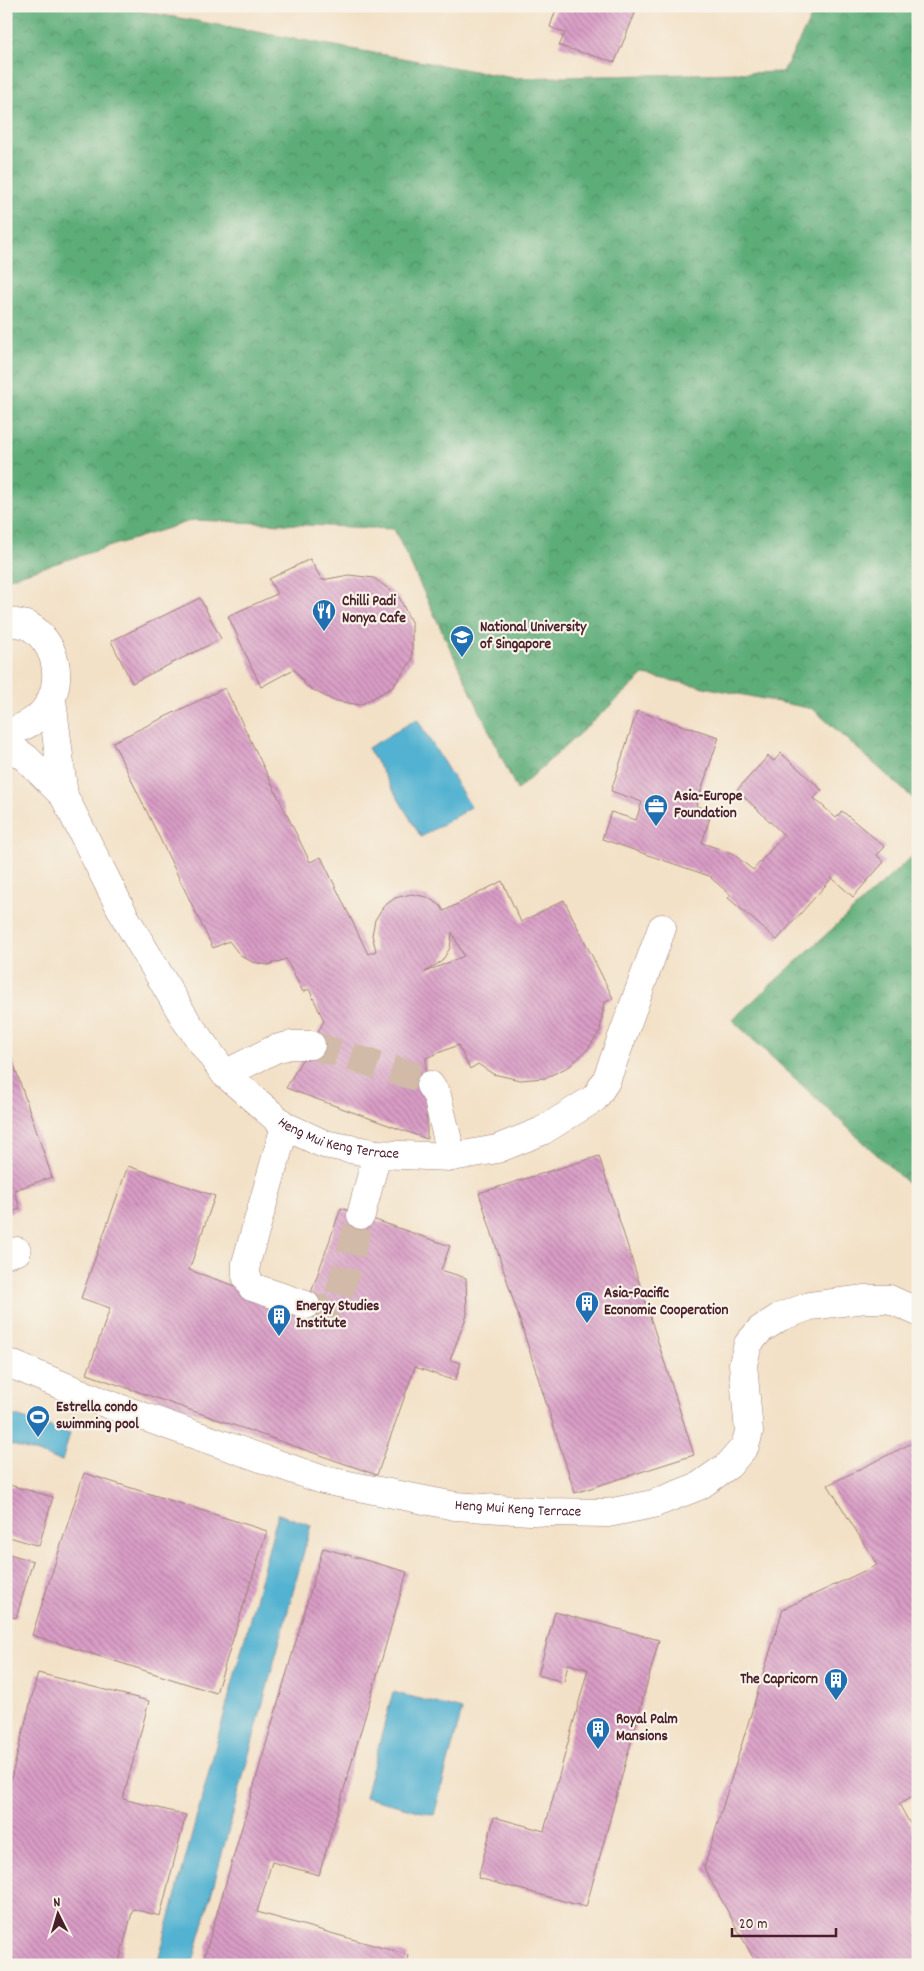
<svg xmlns="http://www.w3.org/2000/svg" width="924" height="1971" viewBox="0 0 924 1971" font-family="Dekko,sans-serif">
	<style>
		.forest { fill: url(#forest-crowns); stroke: #546652 }
		.water { fill: #52b2d1; stroke: #4e687e }
		.building { fill: url(#building-back-hatch); fill-rule: evenodd }
		.lines { fill: none; stroke-linecap: round; stroke-linejoin: round }
		.minor-tunnel { stroke: #d1baa8; stroke-width: 28; stroke-dasharray: 28 14; stroke-linecap: butt }
		.minor-casing { stroke: #9e8079; stroke-width: 29 }
		.minor { stroke: #fff; stroke-width: 28 }
		.labels { text-anchor: middle; dominant-baseline: central; stroke-width: 4.5; stroke-linejoin: round; paint-order: stroke }
		.poi-label { font-size: 15px; font-weight: bold; fill: #4a1f2b; stroke: #f7f3e8; text-anchor: start }
		.street-label { font-size: 15px; fill: #4a1f2b; stroke: #f7f3e8 }
	</style>
	<defs>
		<pattern id="forest-crowns" width="20" height="18" patternUnits="userSpaceOnUse" patternTransform="scale(1.25)"><rect width="20" height="18" fill="#5dad79"/><path d="M2 6a3 3 0 1 1 6 0M12 15a3 3 0 1 1 6 0" fill="none" stroke="#4f8c63"/></pattern>
		<pattern id="building-back-hatch" width="6" height="6" patternUnits="userSpaceOnUse" patternTransform="scale(1.25)"><rect width="6" height="6" fill="#d99dc6"/><path d="M-1 5l2 2M0 0l6 6M5-1l2 2" fill="none" stroke="#b27fa1"/></pattern>
	</defs>
	<rect width="100%" height="100%" fill="#f7f3e8"/>
	<filter id="ink" filterUnits="userSpaceOnUse"><feTurbulence type="fractalNoise" baseFrequency=".02" numOctaves="2"/><feDisplacementMap in="SourceGraphic" scale="10" xChannelSelector="R" yChannelSelector="G"/><feConvolveMatrix kernelMatrix="1 2 1 2 8 2 1 2 1" color-interpolation-filters="sRGB"/></filter>
	<filter id="wash" filterUnits="userSpaceOnUse"><feTurbulence type="fractalNoise" baseFrequency=".0096" numOctaves="4" result="noise"/><feDisplacementMap in="SourceGraphic" scale="20" xChannelSelector="R" yChannelSelector="G"/><feGaussianBlur stdDeviation="1.12" result="paint"/><feColorMatrix in="noise" values="0 0 0 0 0 0 0 0 0 0 0 0 0 0 0 0 0 1.4 0 .05"/><feComposite in="paint" operator="in"/></filter>
	<g filter="url(#wash)">
		<rect width="100%" height="100%" fill="#f3e1c7"/>
		<g class="forest">
			<polygon points="6,6 113,6 513,78 783,72 817,6 918,6 918,803 813,709 644,675 517,790 394,529 194,520 6,579"/>
			<polygon points="918,851 918,1193 732,1020"/>
		</g>
		<g class="water">
			<polygon points="417,719 471,807 421,837 368,748"/>
			<polygon points="6,1413 70,1433 62,1461 6,1443"/>
			<polygon points="278,1514 311,1525 192,1965 157,1965"/>
			<polygon points="393,1692 462,1710 434,1815 365,1797"/>
		</g>
		<g id="blocks">
			<g class="building">
				<polygon points="557,6 638,6 615,62 559,46 565,33 550,27"/>
				<polygon points="310,559 322,580 349,575 374,578 399,597 412,624 412,660 393,687 360,705 332,700 306,686 294,669 261,687 228,616 277,594 269,579"/>
				<polygon points="200,598 221,639 132,683 111,641"/>
				<path d="M225,688l85,174 11,-5 47,97 8,-3 -4,-16 3,-15 8,-13 12,-9 16,-4 16,3 13,8 4,6 58,-30 19,41 43,-22 49,98 -9,5 -4,28 -12,18 -18,17 -25,12 -25,2 -27,-6 -15,-10 -8,5 -12,-24 -32,13 1,81 -141,-51 38,-67 -15,-32 -6,3 -17,-33 -18,6 -16,-3 -13,-8 -10,-13 -16,7 -100,-206zM452,932l12,24 -39,16 17,-11 8,-13z"/>
				<polygon points="637,711 719,737 696,806 712,811 702,843 732,853 753,870 784,835 737,790 768,756 774,761 781,753 822,790 814,798 836,818 842,811 885,847 877,855 884,862 853,897 832,878 777,940 728,898 731,895 711,878 712,877 602,839 611,812 636,820 642,802 611,791"/>
				<polygon points="6,1041 52,1177 14,1190 20,1209 6,1214"/>
				<polygon points="599,1156 694,1455 575,1493 479,1193"/>
				<polygon points="128,1166 215,1196 189,1270 305,1310 341,1208 450,1246 441,1270 466,1278 467,1315 450,1360 461,1363 455,1381 415,1367 377,1475 87,1374 110,1308 81,1298"/>
				<polygon points="918,1440 918,1794 899,1804 918,1838 918,1965 757,1965 704,1868 783,1609 877,1565 828,1485"/>
				<polygon points="84,1473 267,1531 216,1693 32,1635"/>
				<polygon points="6,1484 53,1497 39,1546 6,1536"/>
				<polygon points="323,1548 407,1572 319,1875 272,1862 257,1912 408,1955 406,1965 202,1965"/>
				<polygon points="6,1553 33,1561 16,1618 6,1615"/>
				<polygon points="555,1612 659,1640 586,1907 478,1878 494,1817 544,1831 588,1669 568,1664 564,1682 538,1675"/>
				<polygon points="38,1673 149,1701 123,1799 186,1815 160,1916 133,1909 118,1965 6,1965 6,1798"/>
			</g>
		</g>
	</g>
	<g filter="url(#ink)">
		<use href="#blocks" fill-opacity="0" stroke="#9e8079" stroke-width="1"/>
		<g class="lines">
			<g class="minor-tunnel">
				<polyline points="311,1045 420,1078 430,1085"/>
				<path d="M306,1305c13,5 20,7 31,-2l24,-88"/>
			</g>
			<g class="minor-casing">
				<g id="minor">
					<path d="M6,621c7,2 17,2 23,5 38,23 36,82 -5,100 -6,3 -11,6 -18,5"/>
					<polyline points="52,700 64,796"/>
					<path id="s1" d="M6,744l20,14 38,38 62,123 61,103 38,52 60,52 39,18 53,10 75,3 45,-8 45,-18 53,-33 11,-17 56,-153"/>
					<polyline points="225,1074 275,1049 291,1045 311,1045"/>
					<polyline points="430,1085 437,1096 452,1157"/>
					<polyline points="285,1126 246,1263 246,1276 252,1287 306,1305"/>
					<polyline points="361,1215 377,1154"/>
					<polyline points="6,1254 17,1251"/>
					<path id="s2" d="M6,1362l96,40 221,78 132,26 91,6 62,1 45,-9 46,-18 30,-21 16,-19 4,-14 -6,-68 5,-20 12,-14 20,-13 30,-11 55,-7h24l29,13"/>
				</g>
			</g>
			<use href="#minor" class="minor"/>
		</g>
	</g>
	<defs>
		<g id="restaurant-pin" transform="scale(1.25)"><path d="M0 17L-7.5 6A9.5 9.5 0 1 1 7.5 6Z" fill="#1f6fb2" stroke="#f7f3e8"/><path d="M-5-6h1v4h1v-4h1v4h1v-4h1v5L-1.5 .5V6h-2V.5L-5-1ZM5-6V6H3V1.5H1.5Q1.5-4 5-6Z" fill="#fff"/></g>
		<g id="university-pin" transform="scale(1.25)"><path d="M0 17L-7.5 6A9.5 9.5 0 1 1 7.5 6Z" fill="#1f6fb2" stroke="#f7f3e8"/><path d="M0-5L7-2L0 1L-7-2ZM-4 1L0 2.5L4 1V4Q0 6-4 4Z" fill="#fff"/></g>
		<g id="office-pin" transform="scale(1.25)"><path d="M0 17L-7.5 6A9.5 9.5 0 1 1 7.5 6Z" fill="#1f6fb2" stroke="#f7f3e8"/><path d="M-6-3h4V-5.5h4V-3h4V5H-6ZM-1-4.5V-3h2v-1.5ZM-6 0V1H6V0Z" fill="#fff"/></g>
		<g id="building-pin" transform="scale(1.25)"><path d="M0 17L-7.5 6A9.5 9.5 0 1 1 7.5 6Z" fill="#1f6fb2" stroke="#f7f3e8"/><path d="M-4-6H4V6H1V3H-1V6H-4ZM-2.5-4.3h1.7v1.8h-1.7ZM.8-4.3h1.7v1.8H.8ZM-2.5-1h1.7V.8h-1.7ZM.8-1h1.7V.8H.8Z" fill="#fff"/></g>
		<g id="stadium-pin" transform="scale(1.25)"><path d="M0 17L-7.5 6A9.5 9.5 0 1 1 7.5 6Z" fill="#1f6fb2" stroke="#f7f3e8"/><path d="M0-5a6.5 5 0 1 0 0 10a6.5 5 0 1 0 0-10ZM-3.5-1.8h7v3.6h-7Z" fill="#fff"/></g>
	</defs>
	<g fill-rule="evenodd">
		<use href="#restaurant-pin" x="324" y="611"/>
		<use href="#university-pin" x="462" y="637"/>
		<use href="#office-pin" x="656" y="806"/>
		<use href="#building-pin" x="587" y="1303"/>
		<use href="#building-pin" x="279" y="1316"/>
		<use href="#stadium-pin" x="38" y="1417"/>
		<use href="#building-pin" x="836" y="1680"/>
		<use href="#building-pin" x="598" y="1729"/>
	</g>
	<g class="labels">
		<g class="poi-label">
			<text x="342" y="602">Chilli Padi<tspan x="342" dy="17">Nonya Cafe</tspan></text>
			<text x="480" y="628">National University<tspan x="480" dy="17">of Singapore</tspan></text>
			<text x="674" y="797">Asia-Europe<tspan x="674" dy="17">Foundation</tspan></text>
			<text x="604" y="1294">Asia-Pacific<tspan x="604" dy="17">Economic Cooperation</tspan></text>
			<text x="296" y="1307">Energy Studies<tspan x="296" dy="17">Institute</tspan></text>
			<text x="56" y="1408">Estrella condo<tspan x="56" dy="17">swimming pool</tspan></text>
			<text x="818" y="1680" text-anchor="end">The Capricorn</text>
			<text x="616" y="1720">Royal Palm<tspan x="616" dy="17">Mansions</tspan></text>
		</g>
		<g class="street-label">
			<text stroke="none"><textPath href="#s1" startOffset="535">Heng Mui Keng Terrace</textPath></text>
			<text stroke="none"><textPath href="#s2" startOffset="536">Heng Mui Keng Terrace</textPath></text>
		</g>
	</g>
	<rect width="924" height="1971" fill="none" stroke="#f7f3e8" stroke-width="25"/>
	<g transform="translate(58 1914) rotate(355)" stroke="#f7f3e8" stroke-width="4" paint-order="stroke">
	<path d="M0-4L9 19L0 12L-9 19Z" fill="#4a1f2b"/>
	<text y="-8" font-size="14" font-weight="bold" text-anchor="middle" fill="#4a1f2b">N</text>
	</g>
	<path d="M732 1928v8h104v-8" fill="none" stroke="#4a1f2b" stroke-width="2.5"/>
	<text x="739" y="1928" font-size="15" fill="#4a1f2b" stroke="#f7f3e8" stroke-width="4" paint-order="stroke">20 m</text>
</svg>
